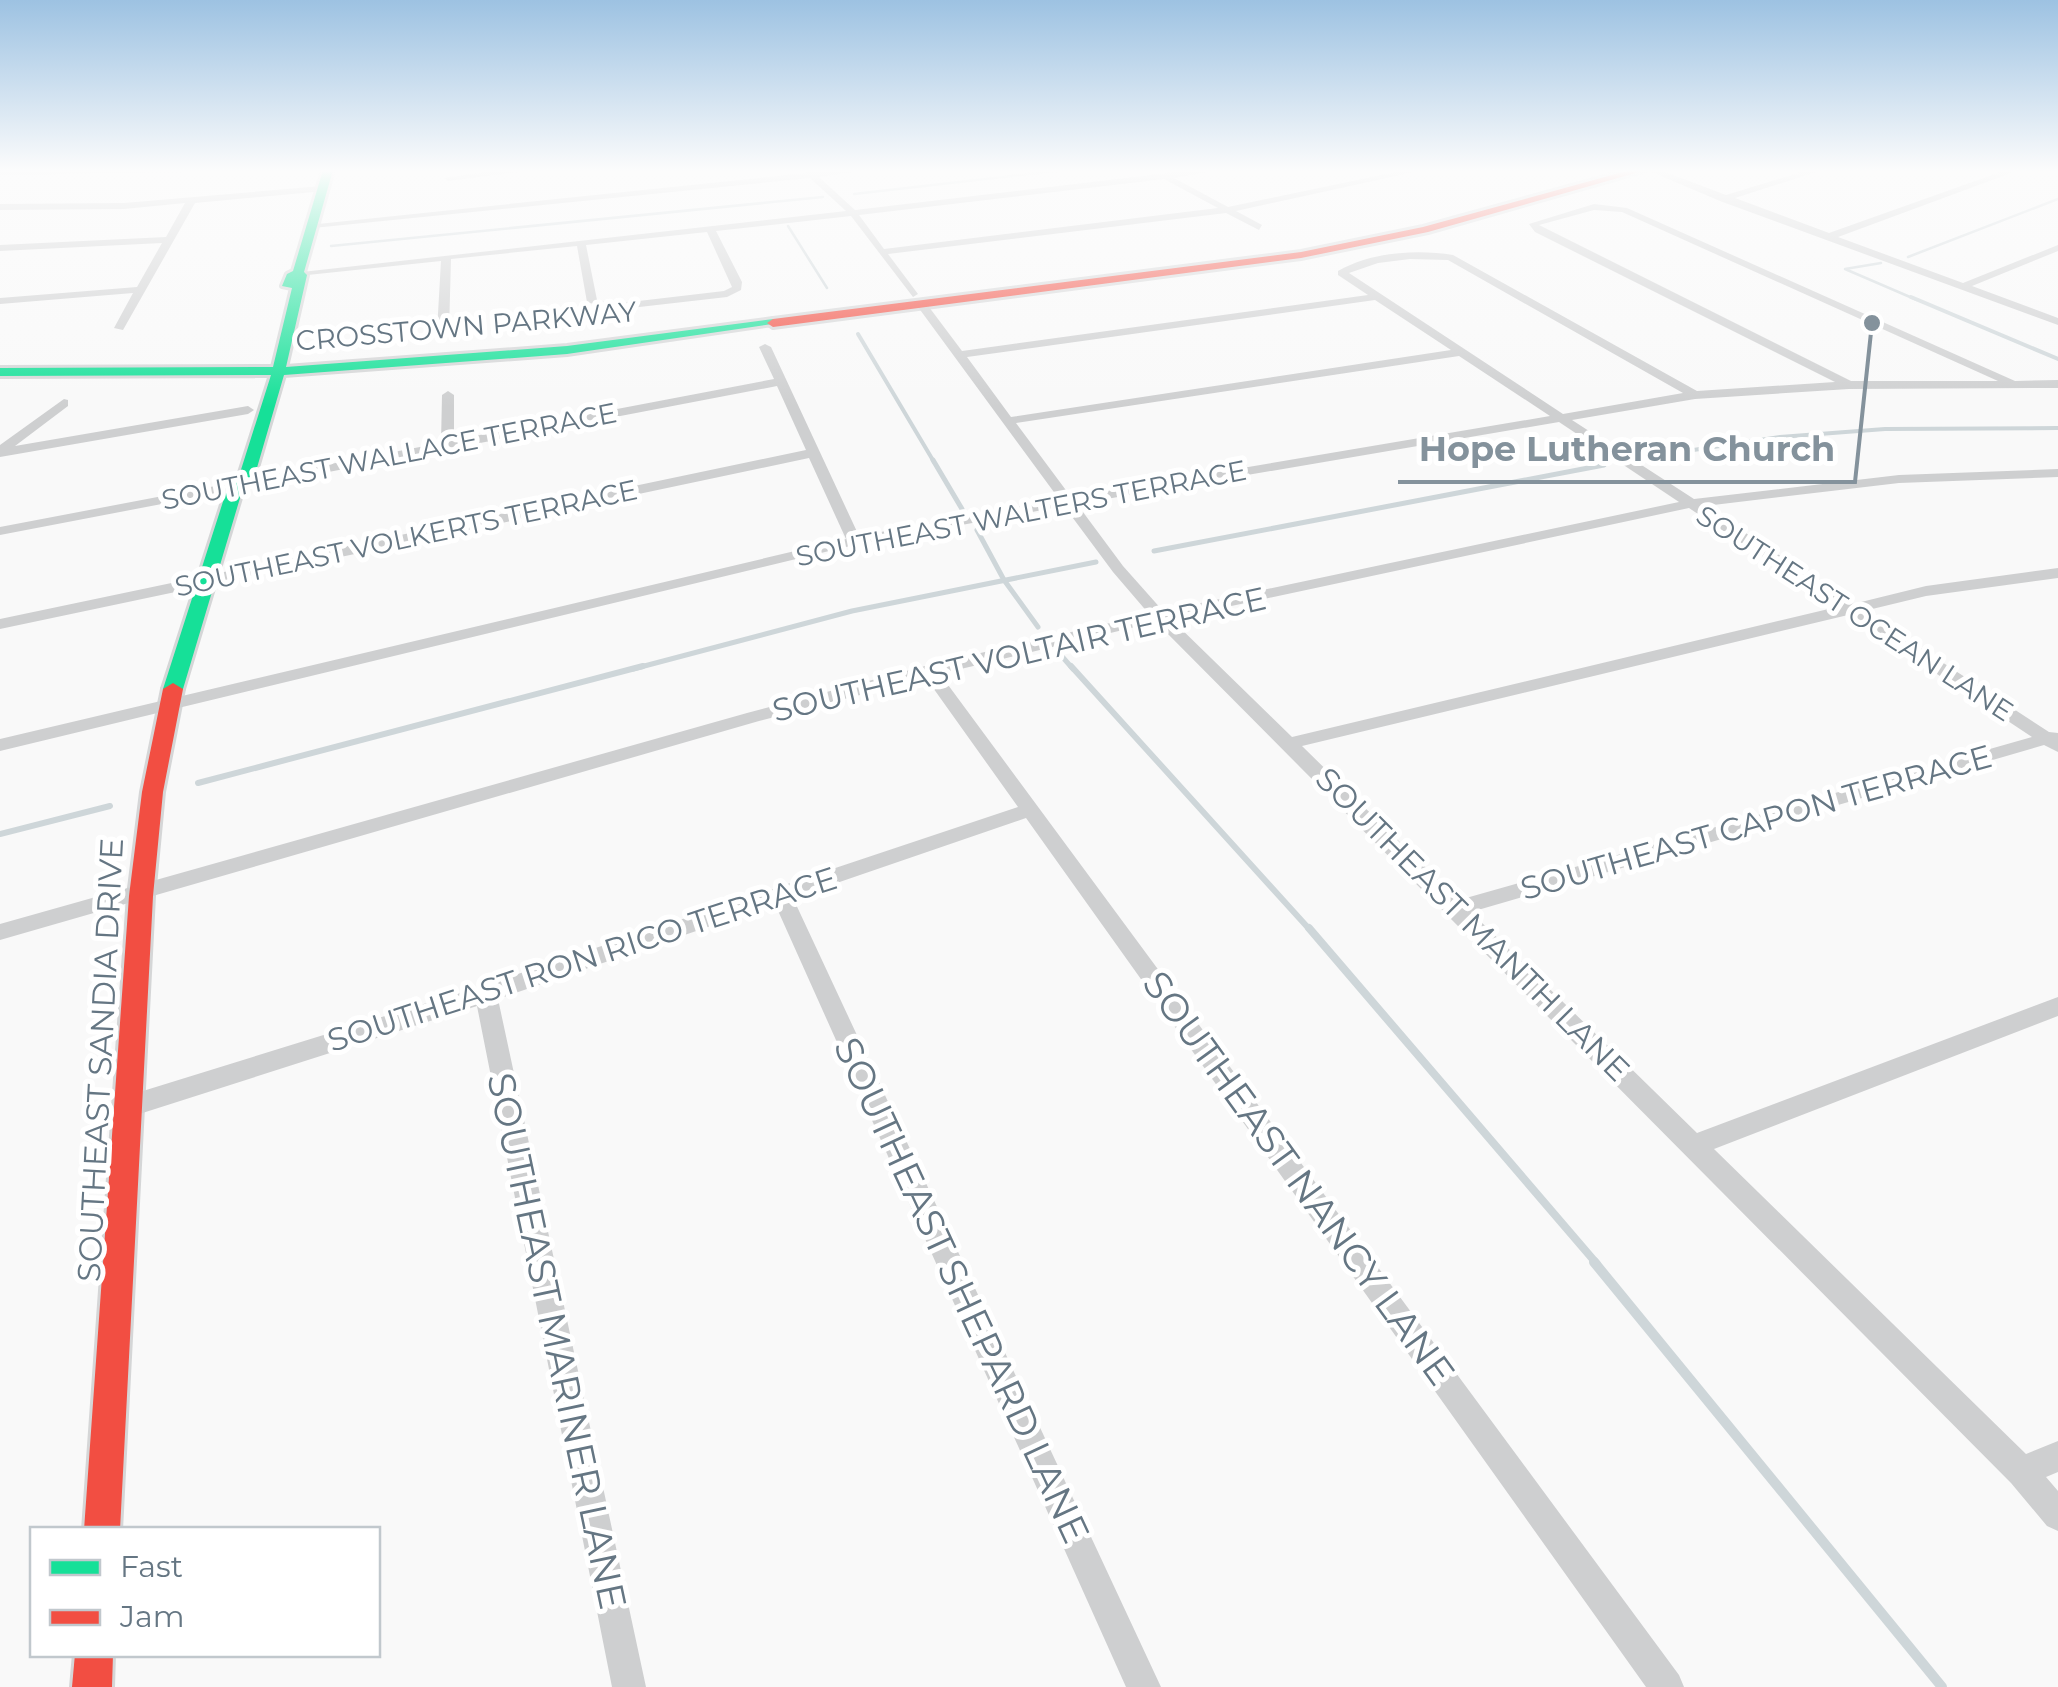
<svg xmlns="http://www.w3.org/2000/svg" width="2058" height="1687" viewBox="0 0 2058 1687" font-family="Montserrat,sans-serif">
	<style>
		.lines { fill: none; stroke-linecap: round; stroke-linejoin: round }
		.stream-far5 { stroke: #ced6d9; stroke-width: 2.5 }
		.stream-far4 { stroke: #ced6d9; stroke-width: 4 }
		.stream-far3 { stroke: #ced6d9; stroke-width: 5 }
		.stream-far2 { stroke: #ced6d9; stroke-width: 6 }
		.stream-far1 { stroke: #ced6d9; stroke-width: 8 }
		.stream { stroke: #ced6d9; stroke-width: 10 }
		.fast-casing { stroke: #d5d6d7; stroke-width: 6 }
		.jam-casing { stroke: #d5d6d7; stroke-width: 6 }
		.street { fill: #cecfd0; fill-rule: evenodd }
		.fast { fill: #16e098; fill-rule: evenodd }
		.jam { fill: #f24e42; fill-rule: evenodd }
		.labels { text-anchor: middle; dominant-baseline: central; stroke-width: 10; stroke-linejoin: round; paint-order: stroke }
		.far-street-label { font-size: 28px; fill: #657683; stroke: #fff }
		.street-label { font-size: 32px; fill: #657683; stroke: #fff }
		.near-street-label { font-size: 38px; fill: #657683; stroke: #fff }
		.leader { fill: none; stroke: #84929c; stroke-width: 4 }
		.callout-dot { fill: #84929c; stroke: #fff; stroke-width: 4 }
		.callout-label { font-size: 35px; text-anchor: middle; font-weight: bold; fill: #84929c; stroke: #fff; stroke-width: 10; stroke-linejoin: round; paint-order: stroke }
	</style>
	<rect width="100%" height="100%" fill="#f9f9f9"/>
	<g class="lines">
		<g class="stream-far5">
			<polyline points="854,194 1064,170"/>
			<polyline points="788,226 827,288"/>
			<polyline points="331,246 823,197"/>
			<polyline points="1908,257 2058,199"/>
			<polyline points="1881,263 1845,269 1917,300"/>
		</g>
		<g class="stream-far4">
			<polyline points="1911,297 2058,359"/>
			<polyline points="858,334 934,462"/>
			<polyline points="1640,458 1780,437 1885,429 2058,428"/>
		</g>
		<g class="stream-far3">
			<polyline points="933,460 962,509"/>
			<polyline points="977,530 1004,580 1038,627"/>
			<polyline points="1154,551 1604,465"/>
			<polyline points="1059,653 1073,669"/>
			<polyline points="633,669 852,611 1096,562"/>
		</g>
		<g class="stream-far2">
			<polyline points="1071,666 1311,931"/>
			<polyline points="198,783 643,666"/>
			<polyline points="0,834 110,806"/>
		</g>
		<polyline class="stream-far1" points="1309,928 1597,1264"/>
		<polyline class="stream" points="1594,1262 1942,1687"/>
		<g class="fast-casing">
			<polygon id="fast" points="323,170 333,170 304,272 307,275 286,367 567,346 773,319 779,323 567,354 284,375 254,478 243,488 183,689 173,695 166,693 163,689 228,486 239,476 271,375 0,376 0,368 273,367 292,288 282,286 287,274 293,271"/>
		</g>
		<g class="jam-casing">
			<g id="jam">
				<polygon points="1630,170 1646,170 1428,232 1301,258 773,327 767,323 773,319 1301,252 1423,227"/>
				<polygon points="173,683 183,689 163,792 153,896 120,1530 84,1530 129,896 142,792 163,689"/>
				<polygon points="75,1654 113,1654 112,1687 72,1687"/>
			</g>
		</g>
		<g class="street">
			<polygon points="190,170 186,172 0,175 0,171"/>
			<polygon points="499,170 532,170 448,181 444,178"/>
			<path d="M806,170h61l-48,7 36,33 338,-40h26l-45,8 54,29 177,-37h18l-187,41 26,14 -3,5 -33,-17 -338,41 30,40 -5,3 -62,-81 -135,15 26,51 -1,8 -14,7 -114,13 -26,-8 -10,-56 -126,13 -2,72 -6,3 -6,-3 4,-70 -143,15 -5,-3 553,-62 -36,-33 -497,50 -5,-3 498,-52zM1164,179l54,29 -334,41 -25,-34zM707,232l25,55 -8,4 -111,13 -16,-4 -11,-55z"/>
			<polygon points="1647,170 1660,170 1726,195 1808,170 1822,170 1735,198 1829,233 2006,170 2019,170 1838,237 1963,283 2058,245 2058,251 1972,286 2058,318 2058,325 1720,201"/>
			<polygon points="322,186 325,191 195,203 123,330 114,328 133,293 0,304 0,298 137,287 162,243 0,251 0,245 166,237 185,203 124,209 0,210 0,204 124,203"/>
			<path d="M1594,204l33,4 388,173 43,-1v8l-209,1 -154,10 -123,21 122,79 205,-24 159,-6v8l-159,6 -194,23 148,98 73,-18 132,-18v10l-132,18 -62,15 185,121 9,1v19l-14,-7 -573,167 226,221 361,-136v19l-344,133 312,305 32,-13v31l-12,5 12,14v40l-11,-5 -36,-43 -855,-861 -216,52 739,1001 5,12h-38l-620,-869 -233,80 368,789h-35l-351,-783 -277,95 148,688h-34l-135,-681 -347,111 -9,-3 -3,-8 3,-8 9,-3 355,-110 533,-178 -92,-129 -167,43 -759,219v-16l747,-211 182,-48 220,-51 -36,-42 -49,-66 -210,39 -854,206v-12l846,-200 -37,-81 -809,171v-10l806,-169 -29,-64 -777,149v-8l441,-84 1,-48 6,-4 6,4v45l320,-61 -15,-32 6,-3 6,3 88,189 200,-37 -141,-192v-4h8l36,48 406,-56 -30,-20v-4c33,-19 79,-22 115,-16l244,136 138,-9 -300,-150 -6,-8zM1594,210l28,2 376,169h-147l-312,-156zM1410,259l38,1 235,133 -120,21 -214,-141 29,-10zM1375,300l76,50 -440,67 -44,-60zM1459,356l91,60 -479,81 -55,-74zM1559,422l120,80 -516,109 -40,-45 -46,-62zM1689,508l148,99 -545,130 -121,-118zM1848,615l184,122 -573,163 -157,-154z"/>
			<polygon points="64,399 68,400 68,406 15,446 248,406 254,410 248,414 0,457 0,445"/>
		</g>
		<use href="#fast" class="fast"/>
		<use href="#jam" class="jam"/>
	</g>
	<linearGradient id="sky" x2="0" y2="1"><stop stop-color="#9dc2e2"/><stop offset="0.42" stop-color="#fcfcfc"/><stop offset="1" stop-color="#fcfcfc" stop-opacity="0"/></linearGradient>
	<rect width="2058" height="407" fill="url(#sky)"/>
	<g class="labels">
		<g class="far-street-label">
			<text transform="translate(466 326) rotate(-5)">CROSSTOWN PARKWAY</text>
			<text transform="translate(389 456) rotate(-11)">SOUTHEAST WALLACE TERRACE</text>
			<text transform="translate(1021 513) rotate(-11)">SOUTHEAST WALTERS TERRACE</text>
			<text transform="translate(406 538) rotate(-12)">SOUTHEAST VOLKERTS TERRACE</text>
			<text transform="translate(1855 613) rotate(33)">SOUTHEAST OCEAN LANE</text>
		</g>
		<g class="street-label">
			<text transform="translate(1019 654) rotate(-13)">SOUTHEAST VOLTAIR TERRACE</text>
			<text transform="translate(1756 822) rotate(-16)">SOUTHEAST CAPON TERRACE</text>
			<text transform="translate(1473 924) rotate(45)">SOUTHEAST MANTH LANE</text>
			<text transform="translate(582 959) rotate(-18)">SOUTHEAST RON RICO TERRACE</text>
			<text transform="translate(100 1060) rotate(-87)">SOUTHEAST SANDIA DRIVE</text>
		</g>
		<g class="near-street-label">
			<text transform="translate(1299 1178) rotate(54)">SOUTHEAST NANCY LANE</text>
			<text transform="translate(962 1290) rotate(65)">SOUTHEAST SHEPARD LANE</text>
			<text transform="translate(557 1341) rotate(78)">SOUTHEAST MARINER LANE</text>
		</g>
	</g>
	<path class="leader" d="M1872 323L1855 482H1398"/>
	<circle class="callout-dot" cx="1872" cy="323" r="10"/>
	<g class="callout-label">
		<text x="1627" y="461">Hope Lutheran Church</text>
	</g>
	<rect x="30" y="1527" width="350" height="130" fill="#ffffff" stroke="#c1c8cd" stroke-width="2.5"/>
	<rect x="50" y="1560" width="50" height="15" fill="#16e098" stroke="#c1c8cd" stroke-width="2.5"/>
	<text x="120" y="1577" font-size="30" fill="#657683">Fast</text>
	<rect x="50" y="1610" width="50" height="15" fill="#f24e42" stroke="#c1c8cd" stroke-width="2.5"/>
	<text x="120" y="1627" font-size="30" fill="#657683">Jam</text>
</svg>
